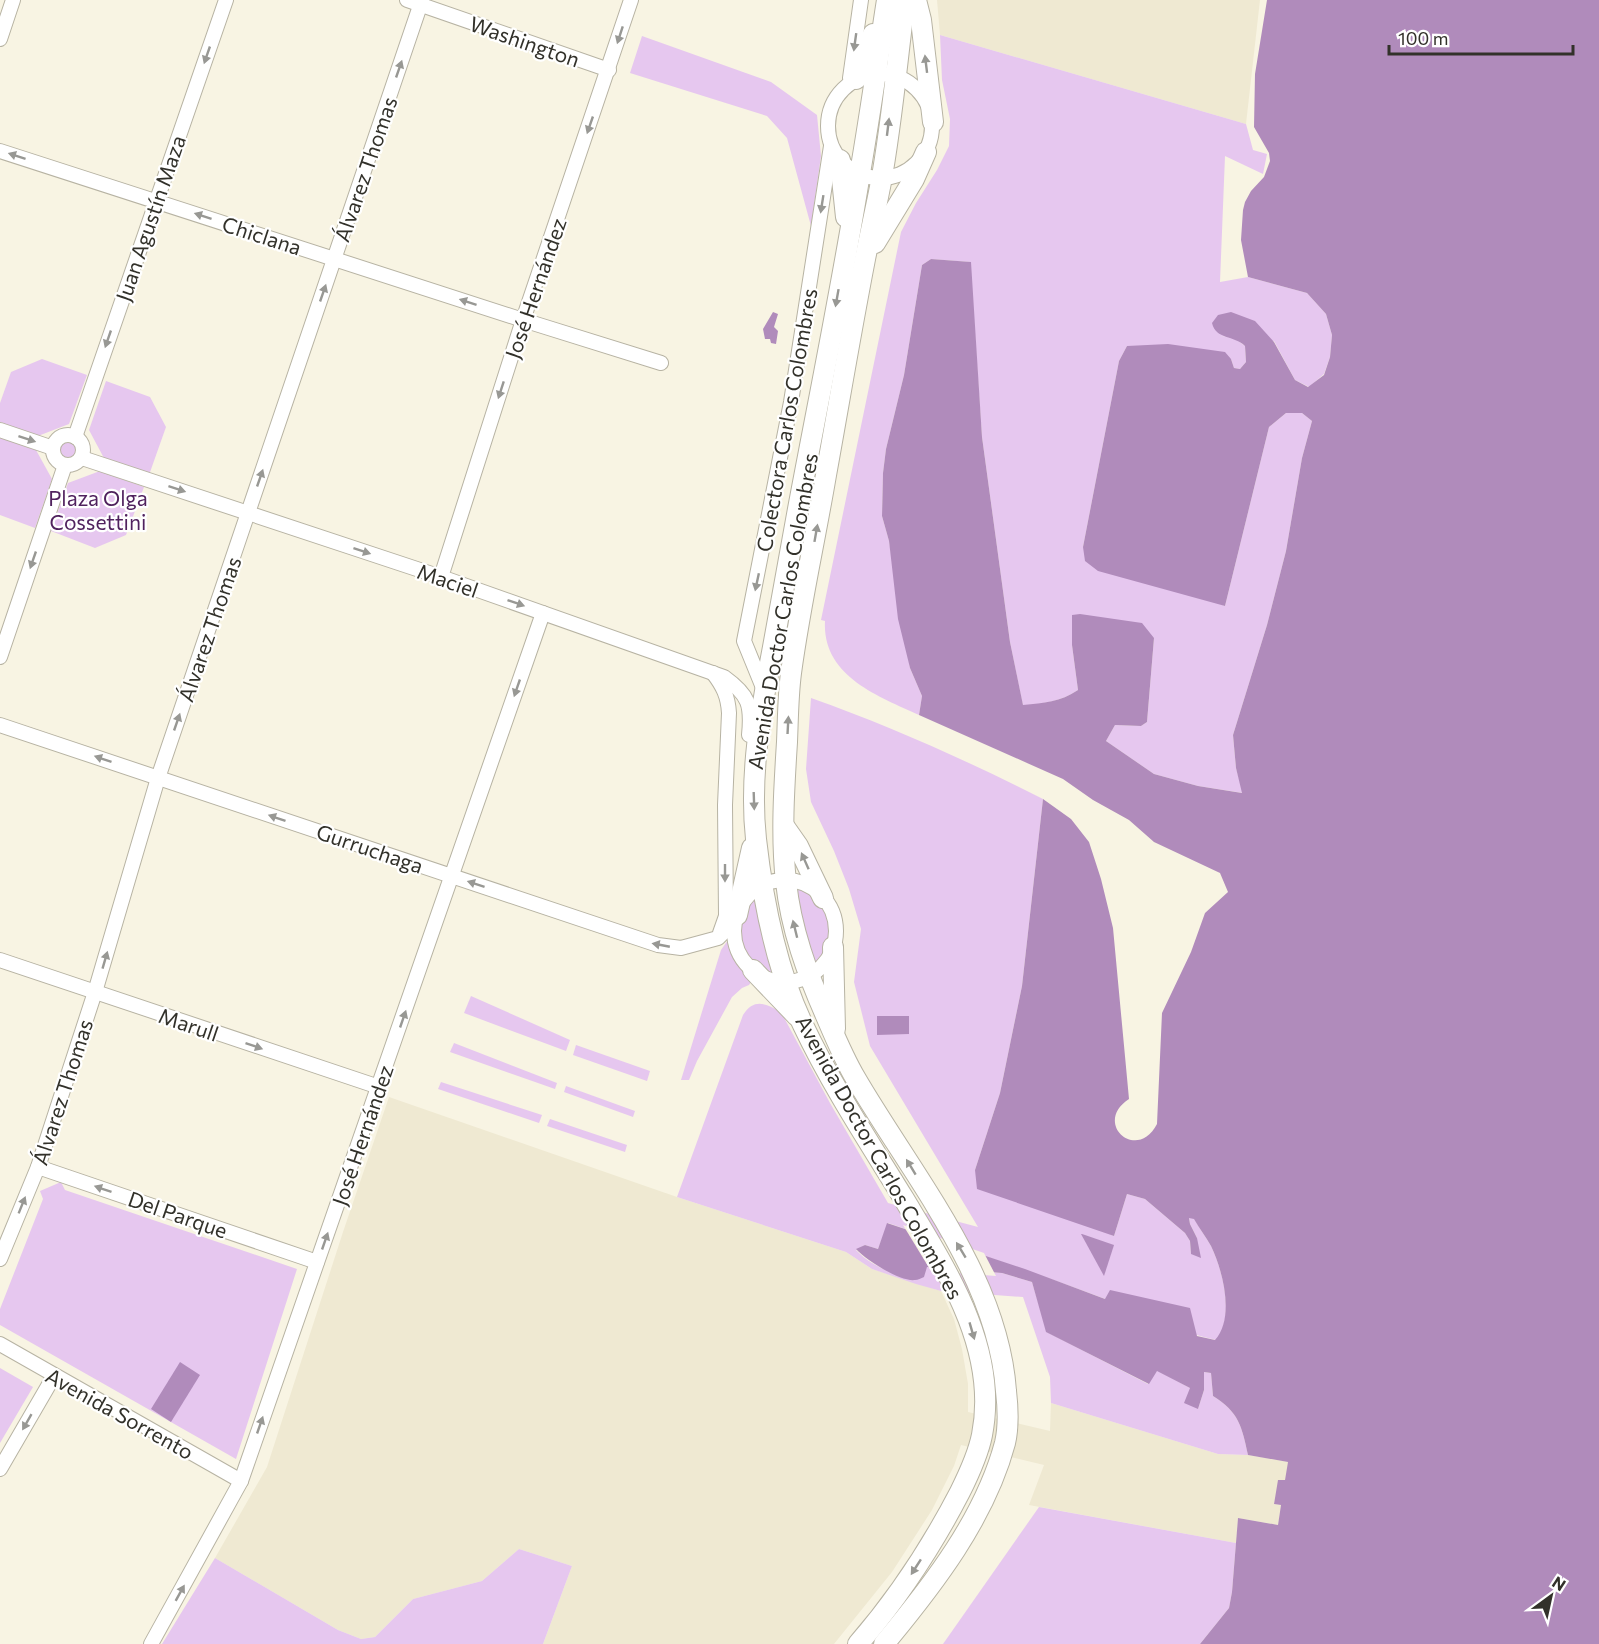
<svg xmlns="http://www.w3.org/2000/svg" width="1599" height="1644" viewBox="0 0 1599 1644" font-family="Commissioner,sans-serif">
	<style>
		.built { fill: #efe9d2 }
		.green { fill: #e6c7ef }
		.water { fill: #b08bbb }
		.pier { fill: #f8f4e3 }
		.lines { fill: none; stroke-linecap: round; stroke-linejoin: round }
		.street-casing { stroke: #b7b3a3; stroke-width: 16 }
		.secondary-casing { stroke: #b7b3a3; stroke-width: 22 }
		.street { stroke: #fff; stroke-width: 14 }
		.secondary { stroke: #fff; stroke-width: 20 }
		.oneway { fill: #989894 }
		.labels { text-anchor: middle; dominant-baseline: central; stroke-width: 4.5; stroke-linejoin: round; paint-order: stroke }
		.street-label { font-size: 21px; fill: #32312a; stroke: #fff }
		.park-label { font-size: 21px; fill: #50225e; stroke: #fff }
	</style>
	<rect width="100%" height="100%" fill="#f8f4e3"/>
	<g class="built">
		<polygon points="937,0 1260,0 1246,124 940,35"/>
		<polygon points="389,1097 677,1197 846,1252 872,1269 941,1291 954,1319 962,1349 968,1384 968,1412 1050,1431 1051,1403 1218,1454 1248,1455 1289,1462 1285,1481 1279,1480 1274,1504 1281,1505 1278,1525 1238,1518 1236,1543 1029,1505 1044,1465 961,1445 954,1466 932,1510 892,1572 834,1644 543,1644 572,1566 519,1549 482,1581 413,1599 375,1637 361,1639 338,1630 215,1558 267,1467 343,1232"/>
	</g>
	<g class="green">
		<path d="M940,35l306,89 7,26 14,4 -4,20 -38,-18 -5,126 28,-5 59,16 19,21 6,21 -2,22 -6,17 -15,13 -14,-7 -21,-39 -54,-5 15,2 10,8 1,16 -6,7 -6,-1 -3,-9 -104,-13 -8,15 -36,186 142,59 44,-179 17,-14h16l10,8 -10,37 -16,93 -19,74 -34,110 3,33 7,25 -45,-7 -44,-12 -48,-33 9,-16 26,1 6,-4 7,-84 -82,-23v30l6,45c-18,12 -34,13 -55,16l-13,-64 -28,-205 -12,-175 -39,-3 -9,6 -18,110 -18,74 -3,24 -1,43 7,25 21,127 12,28 -3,19c-41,-19 -97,-39 -94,-94l-4,-1 80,-388 15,-29 21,-33 12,-24 1,-27 -8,-39z"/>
		<polygon points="642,36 771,82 817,115 821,156 811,226 787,138 767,116 630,73"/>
		<polygon points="42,359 87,375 69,424 38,436 0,422 0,403 11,372"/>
		<polygon points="106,381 150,397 166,427 149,475 105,460 89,430"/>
		<polygon points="0,437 36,450 52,479 35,528 0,515"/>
		<circle cx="68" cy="451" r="9"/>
		<polygon points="100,471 144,487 126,535 95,548 51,531 68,483"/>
		<path d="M811,698c79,28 157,63 232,101l-21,187 -22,107 -25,77 139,66 13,-42 18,5 40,34 5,8 1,13 6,-16 -7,-14 -1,-6h5c5,10 12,19 17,28 12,25 24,72 5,94 -41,-9 -78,-29 -116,-43 -70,-26 -142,-50 -212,-74l-10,26 -13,-4 -9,5c15,16 37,24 57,30l14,-13 75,6 30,9 15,50 101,52 9,-14 33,18 8,21 6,-19v-18l7,1 2,23c26,16 29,31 35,59l-30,-1 -167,-51 -1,-26 -27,-80 -82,-6 -25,-7 -44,-15 -26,-17 -169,-55 66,-182c11,-17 22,-12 38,-3l49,91 58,100 90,24 -108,-181 -16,-64 7,-53 -12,-40 -15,-38 -23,-49 -5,-33z"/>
		<path d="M800,887c36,17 39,47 16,77l-8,-23 -12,-53z"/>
		<path d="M758,893l21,84c-41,-13 -50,-53 -21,-84z"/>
		<polygon points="728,940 740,966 753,979 749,985 742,988 732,997 697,1061 689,1080 681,1080 721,950"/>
		<polygon points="471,996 570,1040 566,1051 464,1013"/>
		<polygon points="454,1043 557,1083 555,1089 450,1052"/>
		<polygon points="576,1045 650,1071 647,1081 573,1055"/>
		<polygon points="441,1082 542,1115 539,1123 438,1089"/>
		<polygon points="566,1086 635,1111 633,1117 564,1092"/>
		<polygon points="550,1119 627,1145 625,1152 547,1126"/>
		<polygon points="61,1182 65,1190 297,1269 236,1459 0,1325 0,1309 43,1199 40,1191"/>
		<polygon points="0,1368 33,1387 0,1443"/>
		<polygon points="1039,1507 1236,1543 1232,1592 1229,1608 1200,1644 943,1644"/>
		<polygon points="519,1549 572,1566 543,1644 162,1644 215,1558 338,1630 361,1639 375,1637 413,1599 482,1581"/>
	</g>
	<g class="water">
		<path d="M1267,0h332v1644h-399l29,-36 3,-16 6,-74 40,7 3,-20 -7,-1 4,-24h7l3,-18 -40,-7c-6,-28 -9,-43 -35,-59l-2,-23 -7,-1v18l-6,19 -14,-6 6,-15 -33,-17 -8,13 -103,-52 -14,-50 -30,-9 -75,-6 -3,10c-3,1 -6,3 -9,3 -15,2 -49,-20 -59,-31l9,-4 13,4 9,-26 138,46 80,30 5,-9 80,18 7,28 18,4c20,-22 8,-69 -4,-94 -5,-9 -12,-18 -17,-27l-5,-1 1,6 7,14 4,20 -10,-4 -1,-13 -5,-8 -40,-34 -18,-5 -13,42 -137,-47 -2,-19 25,-77 22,-107 21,-187 28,20 18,23 12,37 12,49 16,171c-37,24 8,64 28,25l5,-111 29,-61 14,-39 23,-21 -8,-19 -66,-31 -25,-22 -36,-20 -30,-21 -144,-64 3,-19 -12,-28 -12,-49 -9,-78 -7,-25 1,-43 3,-24 18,-74 18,-110 9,-6 40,3 11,175 28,205 13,63c21,-2 37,-3 55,-15l-6,-45v-30l8,-1 62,9 12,15 -7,84 -6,4 -26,-1 -9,16 48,33 44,12 44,7 -6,-25 -3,-33 34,-110 19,-74 16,-93 10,-37 -10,-8h-16l-17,14 -44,179 -127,-35 -13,-10 -2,-14 36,-186 8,-15 41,-2 57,8 6,7 3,9 6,1 6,-7 -1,-16c-11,-11 -29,-6 -33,-23l6,-8 13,-3 24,9 19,21 21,38 13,7 16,-12 6,-18 2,-22 -6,-21 -19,-21 -59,-16 -7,-37 2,-30 2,-8 6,-11 13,-14 6,-16 -1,-8 -15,-26 1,-53z"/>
		<polygon points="773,312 778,314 774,327 778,331 776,344 771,343 770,339 765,339 763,329"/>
		<polygon points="877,1016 909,1016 909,1034 877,1035"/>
		<polygon points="1082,1234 1114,1245 1104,1276 1081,1234"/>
		<polygon points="180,1362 200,1375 171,1422 151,1409"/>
	</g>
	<polygon class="pier" points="903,1225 984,1253 996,1276 931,1271"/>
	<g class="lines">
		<g class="street-casing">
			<g id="street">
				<polyline points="407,0 609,70"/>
				<polyline points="0,39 13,0"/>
				<circle cx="880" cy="126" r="52"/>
				<polyline points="850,78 861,0"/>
				<polyline points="0,151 523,320 661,363"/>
				<polyline points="0,430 53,448"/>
				<circle cx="68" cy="450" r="15"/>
				<polyline points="75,437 226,0"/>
				<path d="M82,458l359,119 283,100c25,18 28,28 25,58"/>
				<polyline points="441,577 523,320 631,0"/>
				<polyline points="0,657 65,465"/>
				<path d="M713,673c10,13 15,23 16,40l-4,92 1,111 -6,17"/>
				<polyline points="764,690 744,641 791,402 831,146"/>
				<polyline points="0,725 658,945 681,948 718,938 735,921"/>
				<circle cx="785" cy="931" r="51"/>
				<polyline points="0,960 379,1087"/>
				<polyline points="38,1167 317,1262"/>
				<polyline points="0,1259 38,1167 95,992 158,778 422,0"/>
				<polyline points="0,1344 241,1481"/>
				<polyline points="0,1469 54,1376"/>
				<polyline points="151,1644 241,1481 543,613"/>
			</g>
		</g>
		<g class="secondary-casing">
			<g id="secondary">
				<polyline points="916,0 921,20 933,122"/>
				<polyline points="856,79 873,34"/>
				<polyline points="840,160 846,217"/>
				<polyline points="875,243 914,179 926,152"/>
				<polyline points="784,826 798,846 823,898"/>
				<polyline points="737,915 752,848"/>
				<polyline points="833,947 835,1029"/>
				<polyline points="753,970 797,1016"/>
				<path d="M858,1644c40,-46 74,-98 102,-152 9,-18 18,-37 22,-57 17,-86 -36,-166 -78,-236 -35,-57 -72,-113 -101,-174 -27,-57 -40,-124 -47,-186 -7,-64 5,-129 17,-192 8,-46 17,-92 25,-138 21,-112 44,-223 62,-336 10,-58 18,-115 27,-173"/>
				<path d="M884,1644c49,-59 101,-126 121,-201 4,-17 3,-35 1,-52 -8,-115 -94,-216 -150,-312 -12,-20 -21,-42 -30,-63 -19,-43 -35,-87 -40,-134 -5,-46 -2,-93 1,-140 1,-23 1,-46 4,-69 9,-67 24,-133 35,-198 13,-72 25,-144 39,-216 5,-25 11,-51 16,-77 11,-60 16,-121 24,-182"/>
			</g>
		</g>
		<use href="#street" class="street"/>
		<use href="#secondary" class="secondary"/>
	</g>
	<defs><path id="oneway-solid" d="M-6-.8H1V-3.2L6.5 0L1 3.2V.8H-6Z" transform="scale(1.5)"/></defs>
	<g class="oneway">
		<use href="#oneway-solid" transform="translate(620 35) rotate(108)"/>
		<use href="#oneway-solid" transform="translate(855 42) rotate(98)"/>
		<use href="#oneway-solid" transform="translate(207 55) rotate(109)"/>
		<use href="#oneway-solid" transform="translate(926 64) rotate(-97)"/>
		<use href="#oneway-solid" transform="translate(399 69) rotate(-71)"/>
		<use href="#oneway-solid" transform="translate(590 125) rotate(109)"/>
		<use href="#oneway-solid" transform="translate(888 127) rotate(-83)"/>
		<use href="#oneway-solid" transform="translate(17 156) rotate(-162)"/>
		<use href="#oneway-solid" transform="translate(822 204) rotate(99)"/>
		<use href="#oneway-solid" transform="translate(203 216) rotate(-162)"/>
		<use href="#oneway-solid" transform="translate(323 293) rotate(-71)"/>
		<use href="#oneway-solid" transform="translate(837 298) rotate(100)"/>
		<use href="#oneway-solid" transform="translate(468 302) rotate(-162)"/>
		<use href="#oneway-solid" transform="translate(108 339) rotate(109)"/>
		<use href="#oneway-solid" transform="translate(501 390) rotate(108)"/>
		<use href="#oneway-solid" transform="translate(27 439) rotate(18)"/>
		<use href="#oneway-solid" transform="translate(260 478) rotate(-71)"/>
		<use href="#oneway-solid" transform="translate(177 489) rotate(18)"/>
		<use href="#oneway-solid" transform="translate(816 533) rotate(-80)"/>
		<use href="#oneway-solid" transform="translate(362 551) rotate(18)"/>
		<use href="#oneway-solid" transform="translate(33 560) rotate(109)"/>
		<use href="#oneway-solid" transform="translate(757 582) rotate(102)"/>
		<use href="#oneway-solid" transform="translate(516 603) rotate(19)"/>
		<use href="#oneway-solid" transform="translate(517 688) rotate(109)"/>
		<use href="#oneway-solid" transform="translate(177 722) rotate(-71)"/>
		<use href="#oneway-solid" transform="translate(788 725) rotate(-87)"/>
		<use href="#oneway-solid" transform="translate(103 759) rotate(-161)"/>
		<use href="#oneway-solid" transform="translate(754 801) rotate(88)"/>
		<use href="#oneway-solid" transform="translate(277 818) rotate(-161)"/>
		<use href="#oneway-solid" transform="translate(805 861) rotate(-114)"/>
		<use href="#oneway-solid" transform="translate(725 873) rotate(90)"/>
		<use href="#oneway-solid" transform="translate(476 884) rotate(-162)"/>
		<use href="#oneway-solid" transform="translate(795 929) rotate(-104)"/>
		<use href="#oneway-solid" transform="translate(661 945) rotate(-169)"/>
		<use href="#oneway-solid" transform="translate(105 960) rotate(-74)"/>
		<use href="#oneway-solid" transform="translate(403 1019) rotate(-71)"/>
		<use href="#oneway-solid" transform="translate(254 1046) rotate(19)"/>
		<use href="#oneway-solid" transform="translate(911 1167) rotate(-121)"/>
		<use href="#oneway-solid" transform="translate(103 1189) rotate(-161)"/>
		<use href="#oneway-solid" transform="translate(22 1205) rotate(-68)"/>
		<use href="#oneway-solid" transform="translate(325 1241) rotate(-71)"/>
		<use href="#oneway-solid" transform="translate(961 1250) rotate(-121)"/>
		<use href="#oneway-solid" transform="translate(972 1331) rotate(74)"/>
		<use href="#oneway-solid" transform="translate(27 1422) rotate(120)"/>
		<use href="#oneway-solid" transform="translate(260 1425) rotate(-71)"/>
		<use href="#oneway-solid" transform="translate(916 1567) rotate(123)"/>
		<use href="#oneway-solid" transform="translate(180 1593) rotate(-61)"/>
	</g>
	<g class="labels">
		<g class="street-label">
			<text transform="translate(525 41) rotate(19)">Washington</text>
			<text transform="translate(365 169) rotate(-71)">Álvarez Thomas</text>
			<text transform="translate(150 218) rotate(-71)">Juan Agustín Maza</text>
			<text transform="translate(262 235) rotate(18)">Chiclana</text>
			<text transform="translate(535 288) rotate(-71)">José Hernández</text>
			<text transform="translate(786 420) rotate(-80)">Colectora Carlos Colombres</text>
			<text transform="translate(448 580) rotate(19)">Maciel</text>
			<text transform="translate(782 611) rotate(-80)">Avenida Doctor Carlos Colombres</text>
			<text transform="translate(209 629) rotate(-71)">Álvarez Thomas</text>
			<text transform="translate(370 848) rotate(19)">Gurruchaga</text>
			<text transform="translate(189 1024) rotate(19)">Marull</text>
			<text transform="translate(62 1092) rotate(-72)">Álvarez Thomas</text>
			<text transform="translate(362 1135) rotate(-71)">José Hernández</text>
			<text transform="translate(880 1157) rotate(61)">Avenida Doctor Carlos Colombres</text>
			<text transform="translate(178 1214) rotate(19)">Del Parque</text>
			<text transform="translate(120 1413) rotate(29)">Avenida Sorrento</text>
		</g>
		<g class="park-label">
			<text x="98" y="497">Plaza Olga<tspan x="98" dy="24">Cossettini</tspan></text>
		</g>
	</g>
	<g transform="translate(1551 1596) rotate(33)" stroke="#ffffff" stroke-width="4.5" paint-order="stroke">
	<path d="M0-4.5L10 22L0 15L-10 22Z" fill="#32312a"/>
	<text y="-9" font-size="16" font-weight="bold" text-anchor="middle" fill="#32312a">N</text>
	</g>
	<path d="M1389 45v9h184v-9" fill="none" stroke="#32312a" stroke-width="3"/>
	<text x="1398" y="45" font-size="18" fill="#32312a" stroke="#ffffff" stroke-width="4.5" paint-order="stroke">100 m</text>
</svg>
